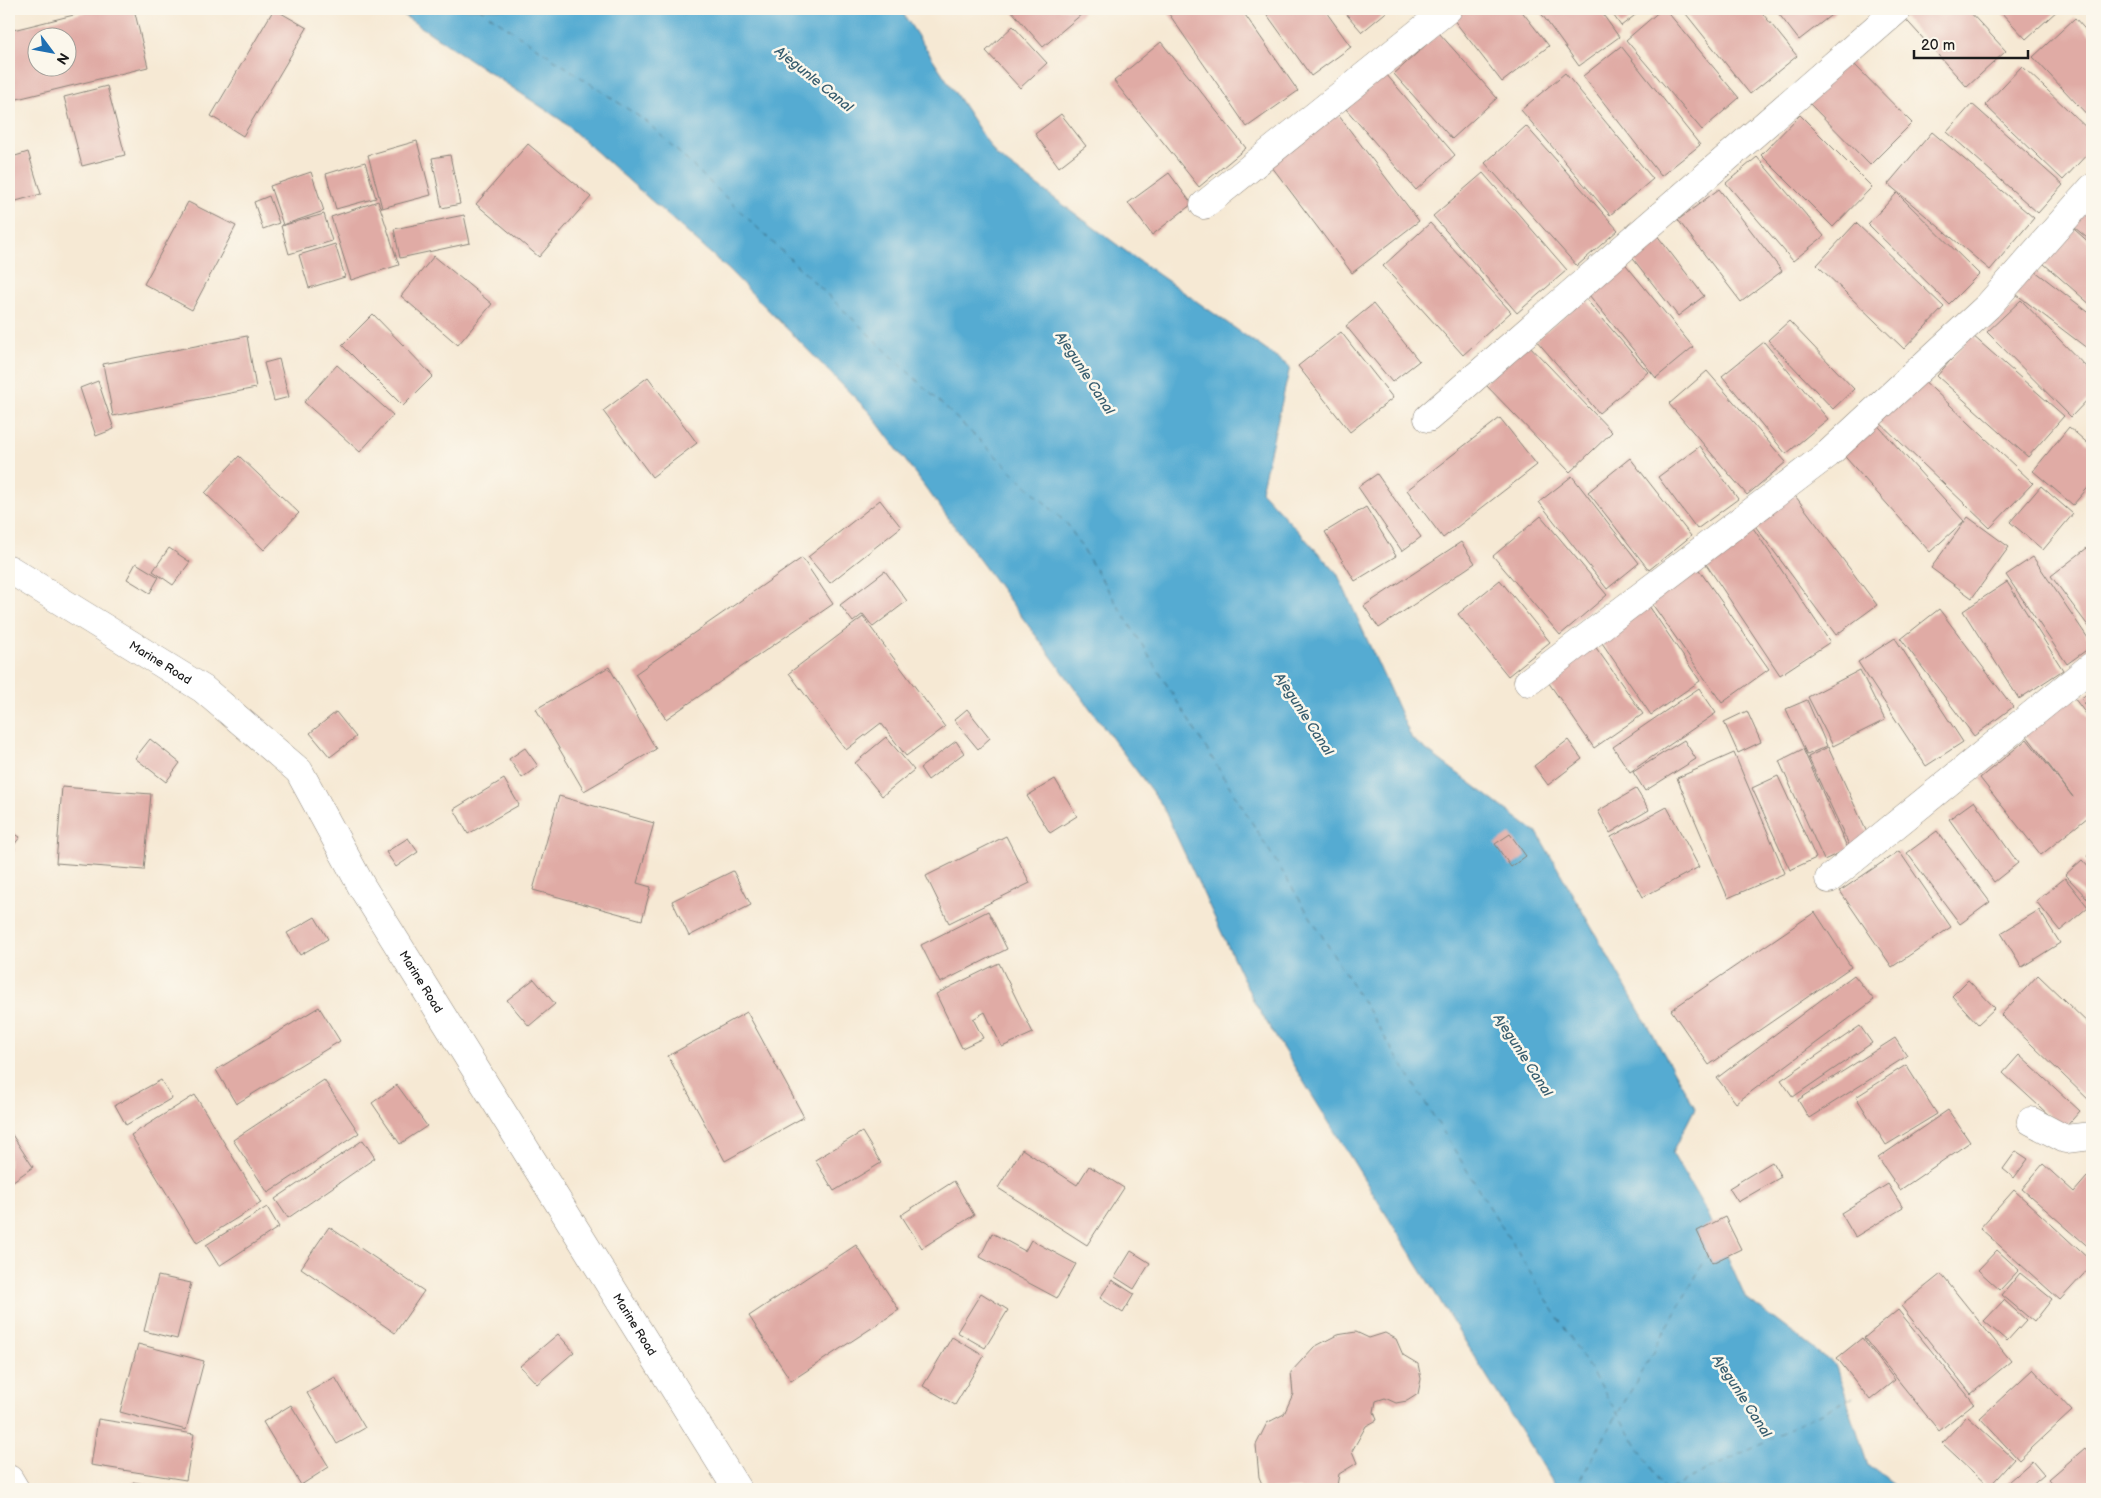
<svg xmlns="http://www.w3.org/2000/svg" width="2101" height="1498" viewBox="0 0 2101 1498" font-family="'Balsamiq Sans',sans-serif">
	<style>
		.water { fill: #55abd2; stroke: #386477 }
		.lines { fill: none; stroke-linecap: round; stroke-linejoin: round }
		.ferry { stroke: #365c6e; stroke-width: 1; stroke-dasharray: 6 5; stroke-linecap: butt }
		.building { fill: #e0aba5; fill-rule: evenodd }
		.street-casing { stroke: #898278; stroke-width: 29 }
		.secondary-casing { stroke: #898278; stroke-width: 29 }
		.street { stroke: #fff; stroke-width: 28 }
		.secondary { stroke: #fff; stroke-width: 28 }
		.labels { text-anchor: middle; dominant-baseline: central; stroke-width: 5; stroke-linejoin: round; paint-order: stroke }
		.street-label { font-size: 12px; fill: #1c1c1c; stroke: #fbf7ec }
		.water-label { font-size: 14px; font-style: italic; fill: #365c6e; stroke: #fbf7ec }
	</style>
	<rect width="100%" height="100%" fill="#fbf7ec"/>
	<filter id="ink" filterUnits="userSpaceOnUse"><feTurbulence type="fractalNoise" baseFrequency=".02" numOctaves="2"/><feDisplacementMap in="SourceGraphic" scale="10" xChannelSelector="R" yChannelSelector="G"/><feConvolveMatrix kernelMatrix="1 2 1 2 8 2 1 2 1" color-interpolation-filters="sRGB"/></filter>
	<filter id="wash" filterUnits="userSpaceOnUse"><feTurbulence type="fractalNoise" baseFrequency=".0096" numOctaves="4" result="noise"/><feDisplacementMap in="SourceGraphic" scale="20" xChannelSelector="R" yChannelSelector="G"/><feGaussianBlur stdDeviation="1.12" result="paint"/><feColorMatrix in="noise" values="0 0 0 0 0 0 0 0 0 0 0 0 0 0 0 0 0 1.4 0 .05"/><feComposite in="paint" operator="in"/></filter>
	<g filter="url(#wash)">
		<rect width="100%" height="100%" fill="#f6e9d4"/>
		<polygon class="water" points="394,9 900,9 996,155 1135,258 1290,367 1261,491 1337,573 1412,739 1538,834 1695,1108 1672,1153 1708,1214 1745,1297 1836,1366 1868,1465 1899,1489 1557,1489 1254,1002 1162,805 870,413 728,269 561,120"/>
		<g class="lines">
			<g class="ferry">
				<polyline points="480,9 647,122 1068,525 1664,1489"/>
				<polyline points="1575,1489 1708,1255"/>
				<polyline points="1670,1489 1853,1397"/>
			</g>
		</g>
		<g id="blocks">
			<g class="building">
				<path d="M98,9h36l14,58 -139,34v-70zM38,38h30v30h-30z"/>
				<polygon points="274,9 307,28 243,136 211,116"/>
				<polygon points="1010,9 1080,9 1083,13 1043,47"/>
				<polygon points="1176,9 1241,9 1298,91 1247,127 1169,14"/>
				<polygon points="1263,9 1324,9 1351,47 1311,76"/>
				<polygon points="1342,9 1390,9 1362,32"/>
				<polygon points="1466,9 1520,9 1549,46 1502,82 1453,19"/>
				<polygon points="1538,9 1599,9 1619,37 1579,66"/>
				<polygon points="1609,9 1643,9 1621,26"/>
				<polygon points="1662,9 1665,9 1739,98 1702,130 1626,40"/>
				<polygon points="1682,9 1759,9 1797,56 1750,94"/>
				<polygon points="1775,9 1839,9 1799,40"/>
				<polygon points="1904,9 1967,9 2006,51 1967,87 1900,13"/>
				<polygon points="1998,9 2059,9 2026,39"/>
				<polygon points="2075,18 2092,37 2092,120 2033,57"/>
				<polygon points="1013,26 1047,63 1020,88 986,51"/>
				<polygon points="1439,33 1497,98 1452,139 1394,74"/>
				<polygon points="1161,42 1246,148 1199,187 1114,81"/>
				<polygon points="1621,46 1700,145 1661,176 1583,76"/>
				<polygon points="1850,60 1912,123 1870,165 1808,102"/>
				<polygon points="2022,66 2092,133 2092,149 2063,180 1985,105"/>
				<polygon points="1565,73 1653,179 1610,215 1521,110"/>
				<polygon points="1386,74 1455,155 1416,190 1346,109"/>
				<polygon points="107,86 125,155 82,166 64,97"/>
				<polygon points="1972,104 2063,185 2038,213 1947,132"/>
				<polygon points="1336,112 1419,221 1352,273 1269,163"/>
				<polygon points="1061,114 1086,146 1059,167 1035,134"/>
				<polygon points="1800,115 1872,187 1833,227 1761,155"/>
				<polygon points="1526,126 1618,230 1577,266 1485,163"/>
				<polygon points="1932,132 2034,218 1990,270 1888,184"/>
				<polygon points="417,141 431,195 382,208 368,155"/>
				<polygon points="528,144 591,197 539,257 476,204"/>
				<polygon points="28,152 41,194 9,203 9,158"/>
				<polygon points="450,155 460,204 442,208 432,158"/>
				<polygon points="1757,157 1824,236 1793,261 1726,183"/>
				<polygon points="365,162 376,198 336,209 326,174"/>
				<polygon points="311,172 324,211 283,225 270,186"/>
				<polygon points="1169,173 1192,204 1152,235 1128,203"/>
				<polygon points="1483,173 1567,270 1517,313 1433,216"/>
				<polygon points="1719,189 1782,271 1741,302 1678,220"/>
				<polygon points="1897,193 1979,274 1949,304 1868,224"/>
				<polygon points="269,196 279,223 263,229 254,202"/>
				<polygon points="2092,200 2092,242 2069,223"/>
				<polygon points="378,201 399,265 351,280 331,217"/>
				<polygon points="188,202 236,226 192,310 144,284"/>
				<polygon points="324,214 332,241 289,254 281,226"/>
				<polygon points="464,215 470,243 400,258 394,229"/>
				<polygon points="2066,222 2092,245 2092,306 2036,257"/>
				<polygon points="1430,223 1511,312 1463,355 1383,266"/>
				<polygon points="1856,223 1944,307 1904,349 1817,265"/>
				<polygon points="1656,234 1704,296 1678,316 1630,255"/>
				<polygon points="335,244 345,277 309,288 299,255"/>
				<polygon points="434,256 492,304 458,345 401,296"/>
				<polygon points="1622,260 1693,347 1656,378 1585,290"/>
				<polygon points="2026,264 2092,315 2092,352 2008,288"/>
				<polygon points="1585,298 1648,372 1599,413 1536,340"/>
				<polygon points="2021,300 2092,373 2092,395 2071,417 1987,332"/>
				<polygon points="1373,304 1419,361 1392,382 1346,326"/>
				<polygon points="373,314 433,376 403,406 342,345"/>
				<polygon points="1789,321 1854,389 1833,409 1768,340"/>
				<polygon points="1341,332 1393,398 1350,432 1298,366"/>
				<polygon points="1972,335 2064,416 2028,457 1937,376"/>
				<polygon points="247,336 256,388 113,416 103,364"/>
				<polygon points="1526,342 1612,432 1570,472 1484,383"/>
				<polygon points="1764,342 1828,419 1786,454 1722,376"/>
				<polygon points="279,359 289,397 274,401 264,363"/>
				<polygon points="337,365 393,415 360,452 304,402"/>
				<polygon points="1707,371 1786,462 1747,495 1669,404"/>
				<polygon points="1918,375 2033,483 1990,528 1876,419"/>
				<polygon points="648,377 697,443 652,477 603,411"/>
				<polygon points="98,381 114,429 96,436 80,388"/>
				<polygon points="1500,418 1537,465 1443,538 1407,490"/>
				<polygon points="1872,419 1964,521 1930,552 1838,449"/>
				<polygon points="2069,427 2092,447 2092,483 2073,505 2033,471"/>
				<polygon points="1700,446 1738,499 1697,529 1658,477"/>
				<polygon points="239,456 299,513 264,550 205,493"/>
				<polygon points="1630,458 1691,536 1649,570 1588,492"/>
				<polygon points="1377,474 1421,537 1402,551 1358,487"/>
				<polygon points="1572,476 1639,563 1607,589 1539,502"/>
				<polygon points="2041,486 2073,514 2043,550 2010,522"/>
				<polygon points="1790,489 1877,605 1836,635 1750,519"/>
				<polygon points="880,500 901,527 830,583 808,557"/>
				<polygon points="1366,507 1396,556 1355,581 1325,532"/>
				<polygon points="1541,516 1607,595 1560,635 1493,556"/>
				<polygon points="1968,517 2009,547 1972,598 1931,568"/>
				<polygon points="1749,522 1830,642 1780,675 1700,555"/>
				<polygon points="1461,542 1475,563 1379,628 1364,606"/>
				<polygon points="169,548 190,562 173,585 153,571"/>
				<polygon points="2087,548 2092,555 2092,631 2051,576"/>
				<polygon points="2033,557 2092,644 2092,646 2067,664 2006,575"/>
				<polygon points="802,558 833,604 666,719 635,674"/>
				<polygon points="136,563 159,577 150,593 127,579"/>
				<polygon points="1697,567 1769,669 1722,703 1650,601"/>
				<polygon points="885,571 907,601 873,627 863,614 853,622 840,605"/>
				<polygon points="1500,580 1550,642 1508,676 1458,614"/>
				<polygon points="2007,582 2063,670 2019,699 1963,611"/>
				<polygon points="1647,603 1700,681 1651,715 1598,637"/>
				<polygon points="1939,609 2013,707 1974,736 1901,639"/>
				<polygon points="863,617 945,727 906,756 881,723 846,750 789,673"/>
				<polygon points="1895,638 1963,742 1926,766 1858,662"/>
				<polygon points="1592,642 1643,714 1594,748 1544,676"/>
				<polygon points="609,667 656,749 584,791 536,709"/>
				<polygon points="1860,670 1885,720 1833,746 1808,697"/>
				<polygon points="1699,688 1716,713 1630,772 1613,747"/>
				<polygon points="2069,691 2092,722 2092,822 2088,817 2041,855 1980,778 2027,739 2073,797 2021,728"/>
				<polygon points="2092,691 2092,714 2081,698"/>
				<polygon points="1807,700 1827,746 1807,755 1786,709"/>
				<polygon points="967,709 990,738 978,749 954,720"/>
				<polygon points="1747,711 1761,742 1738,753 1724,722"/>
				<polygon points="336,712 356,737 330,757 310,733"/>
				<polygon points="886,737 914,770 882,796 855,763"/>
				<polygon points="150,739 180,763 166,782 135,758"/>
				<polygon points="1568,740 1582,759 1548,785 1534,766"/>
				<polygon points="1684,740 1696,759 1645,791 1633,772"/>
				<polygon points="956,741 964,753 928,780 920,768"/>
				<polygon points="1828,747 1869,837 1850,847 1808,757"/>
				<polygon points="525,748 538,766 522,778 509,759"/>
				<polygon points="1803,749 1848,849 1824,860 1779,761"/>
				<polygon points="1734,753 1785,873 1728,898 1677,778"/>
				<polygon points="1778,776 1816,858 1790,870 1752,788"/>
				<polygon points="504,779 519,805 468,834 454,809"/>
				<polygon points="1055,779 1077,816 1050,833 1027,796"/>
				<polygon points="62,787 151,794 144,870 56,863"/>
				<polygon points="1636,789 1649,810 1610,833 1598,811"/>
				<polygon points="559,796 654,823 637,883 651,887 642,920 533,890"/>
				<polygon points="1974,801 2018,863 1994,882 1949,819"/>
				<polygon points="1667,807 1699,867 1643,897 1611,837"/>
				<polygon points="9,830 20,837 14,845 9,841"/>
				<polygon points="1937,831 1990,902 1960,924 1907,853"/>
				<polygon points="1510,834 1526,856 1511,867 1495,844"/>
				<polygon points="1006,836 1030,883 949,923 926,876"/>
				<polygon points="408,838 418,852 396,867 386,852"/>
				<polygon points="9,844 15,849 9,857"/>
				<polygon points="1899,851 1951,927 1892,967 1840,891"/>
				<polygon points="2092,851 2092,862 2087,856"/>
				<polygon points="2082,860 2092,871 2092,903 2065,875"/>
				<polygon points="733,871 751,905 689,936 672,901"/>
				<polygon points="2065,878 2088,907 2060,931 2036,901"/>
				<polygon points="2039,910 2060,943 2022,967 2001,933"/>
				<polygon points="988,911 1007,949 940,983 921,945"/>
				<polygon points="1815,912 1851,967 1709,1065 1671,1010"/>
				<polygon points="315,917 328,939 300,955 287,933"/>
				<polygon points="999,963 1033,1033 1002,1047 985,1012 973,1019 983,1038 962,1048 936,994"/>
				<polygon points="1854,975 1874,1000 1736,1103 1717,1078"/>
				<polygon points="2038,975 2092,1027 2092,1103 2001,1015"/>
				<polygon points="534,979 555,1004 529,1026 507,1000"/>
				<polygon points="1968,980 1995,1008 1978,1024 1952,996"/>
				<polygon points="319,1007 340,1041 236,1104 216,1070"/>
				<polygon points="747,1012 804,1117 725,1161 668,1056"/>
				<polygon points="1860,1026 1872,1043 1793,1097 1781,1080"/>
				<polygon points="1895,1038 1907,1056 1809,1118 1798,1100"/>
				<polygon points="2019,1055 2080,1111 2064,1129 2003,1073"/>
				<polygon points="1906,1065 1937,1114 1886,1145 1856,1097"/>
				<polygon points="161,1080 172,1098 126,1125 115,1105"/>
				<polygon points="324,1080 359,1133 268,1193 233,1140"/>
				<polygon points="397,1085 427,1126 400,1144 372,1103"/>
				<polygon points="195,1095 261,1203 197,1243 131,1135"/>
				<polygon points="1948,1110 1970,1142 1900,1190 1878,1158"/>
				<polygon points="9,1130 33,1167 9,1184"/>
				<polygon points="862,1132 881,1163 834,1191 815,1160"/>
				<polygon points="363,1140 375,1158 288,1218 275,1199"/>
				<polygon points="1022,1149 1077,1185 1089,1166 1124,1188 1087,1245 998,1188"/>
				<polygon points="2016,1151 2028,1159 2014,1178 2003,1169"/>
				<polygon points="1772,1162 1781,1177 1738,1202 1729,1188"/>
				<polygon points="2043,1164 2074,1192 2087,1177 2092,1181 2092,1250 2022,1189"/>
				<polygon points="954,1181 974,1215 922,1248 901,1215"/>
				<polygon points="1888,1184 1903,1208 1855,1237 1841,1213"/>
				<polygon points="2014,1190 2092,1262 2092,1265 2060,1300 1980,1228"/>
				<polygon points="267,1207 279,1227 219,1266 206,1245"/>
				<polygon points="1725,1217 1741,1249 1712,1263 1697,1231"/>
				<polygon points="329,1227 424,1291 395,1333 301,1268"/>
				<polygon points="992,1233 1025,1251 1031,1240 1076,1264 1057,1298 980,1257"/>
				<polygon points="856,1245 899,1310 791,1381 749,1316"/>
				<polygon points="1997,1250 2019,1270 2000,1290 1978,1270"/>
				<polygon points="1131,1251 1150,1263 1134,1289 1115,1277"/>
				<polygon points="2020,1273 2052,1299 2034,1322 2002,1295"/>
				<polygon points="1941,1274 2011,1361 1971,1394 1901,1306"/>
				<polygon points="158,1276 191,1283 177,1339 144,1331"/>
				<polygon points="1112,1280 1134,1294 1123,1313 1100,1298"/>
				<polygon points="981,1293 1008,1310 985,1348 957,1332"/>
				<polygon points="2004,1300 2026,1320 2007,1341 1984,1321"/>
				<polygon points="1898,1310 1974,1403 1939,1431 1864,1338"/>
				<polygon points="1356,1332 1369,1338 1385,1333 1396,1339 1403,1355 1418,1364 1421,1379 1418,1394 1407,1401 1396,1403 1385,1398 1376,1401 1374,1412 1377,1420 1366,1426 1352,1451 1357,1463 1339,1474 1337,1486 1341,1489 1264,1489 1259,1477 1256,1445 1267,1423 1284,1414 1293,1394 1291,1372 1314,1347 1337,1335"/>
				<polygon points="558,1334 574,1352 537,1384 520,1366"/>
				<polygon points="952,1337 984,1356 955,1405 923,1386"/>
				<polygon points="1862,1338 1895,1380 1870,1400 1837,1358"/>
				<polygon points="138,1344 204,1361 186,1430 120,1412"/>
				<polygon points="2033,1369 2072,1411 2019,1460 1980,1418"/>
				<polygon points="335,1377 365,1428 337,1444 307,1393"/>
				<polygon points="291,1405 329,1467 301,1485 263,1422"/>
				<polygon points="1967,1416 2014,1459 1989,1487 1942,1443"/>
				<polygon points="98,1419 194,1434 186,1480 91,1465"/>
				<polygon points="2085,1448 2092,1457 2092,1481 2083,1489 2058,1489 2049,1479"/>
				<polygon points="2032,1461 2044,1475 2030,1487 2032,1489 2000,1489"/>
				<polygon points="133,1482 168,1488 168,1489 132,1489"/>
			</g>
		</g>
	</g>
	<g filter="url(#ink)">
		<use href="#blocks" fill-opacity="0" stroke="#898278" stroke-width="1"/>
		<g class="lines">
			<g class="street-casing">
				<g id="street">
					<polyline points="1204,205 1448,9"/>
					<polyline points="1428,418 1898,9"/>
					<polyline points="1528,682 1828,454 1988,306 2092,188"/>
					<polyline points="1829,879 2092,666"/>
					<polyline points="2031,1121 2065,1139 2092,1136"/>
					<polyline points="9,1479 15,1489"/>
				</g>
			</g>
			<g class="secondary-casing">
				<g id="secondary">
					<path id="s1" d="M9,569l194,120 96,82 63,116 375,602"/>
				</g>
			</g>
			<use href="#street" class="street"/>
			<use href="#secondary" class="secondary"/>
		</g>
	</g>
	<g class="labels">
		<g class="street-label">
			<text stroke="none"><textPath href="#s1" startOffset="178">Marine Road</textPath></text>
			<text stroke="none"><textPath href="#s1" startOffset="598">Marine Road</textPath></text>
			<text stroke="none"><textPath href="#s1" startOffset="1002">Marine Road</textPath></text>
		</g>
		<g class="water-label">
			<text transform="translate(814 79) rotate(39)">Ajegunle Canal</text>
			<text transform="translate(1085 373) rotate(57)">Ajegunle Canal</text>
			<text transform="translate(1304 714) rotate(57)">Ajegunle Canal</text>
			<text transform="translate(1523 1055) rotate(57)">Ajegunle Canal</text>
			<text transform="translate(1742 1396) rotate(57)">Ajegunle Canal</text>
		</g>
	</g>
	<rect width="2101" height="1498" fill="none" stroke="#fbf7ec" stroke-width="30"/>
	<g transform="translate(52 52) rotate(122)"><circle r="24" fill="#fbf7ec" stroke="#a29f99"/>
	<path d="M0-4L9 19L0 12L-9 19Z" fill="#1f6fb2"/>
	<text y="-8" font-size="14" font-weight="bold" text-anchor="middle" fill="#1c1c1c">N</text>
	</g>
	<path d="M1914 50v8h114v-8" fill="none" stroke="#1c1c1c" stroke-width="2.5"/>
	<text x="1921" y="50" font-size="15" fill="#1c1c1c" stroke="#fbf7ec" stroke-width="4" paint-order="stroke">20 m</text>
</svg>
